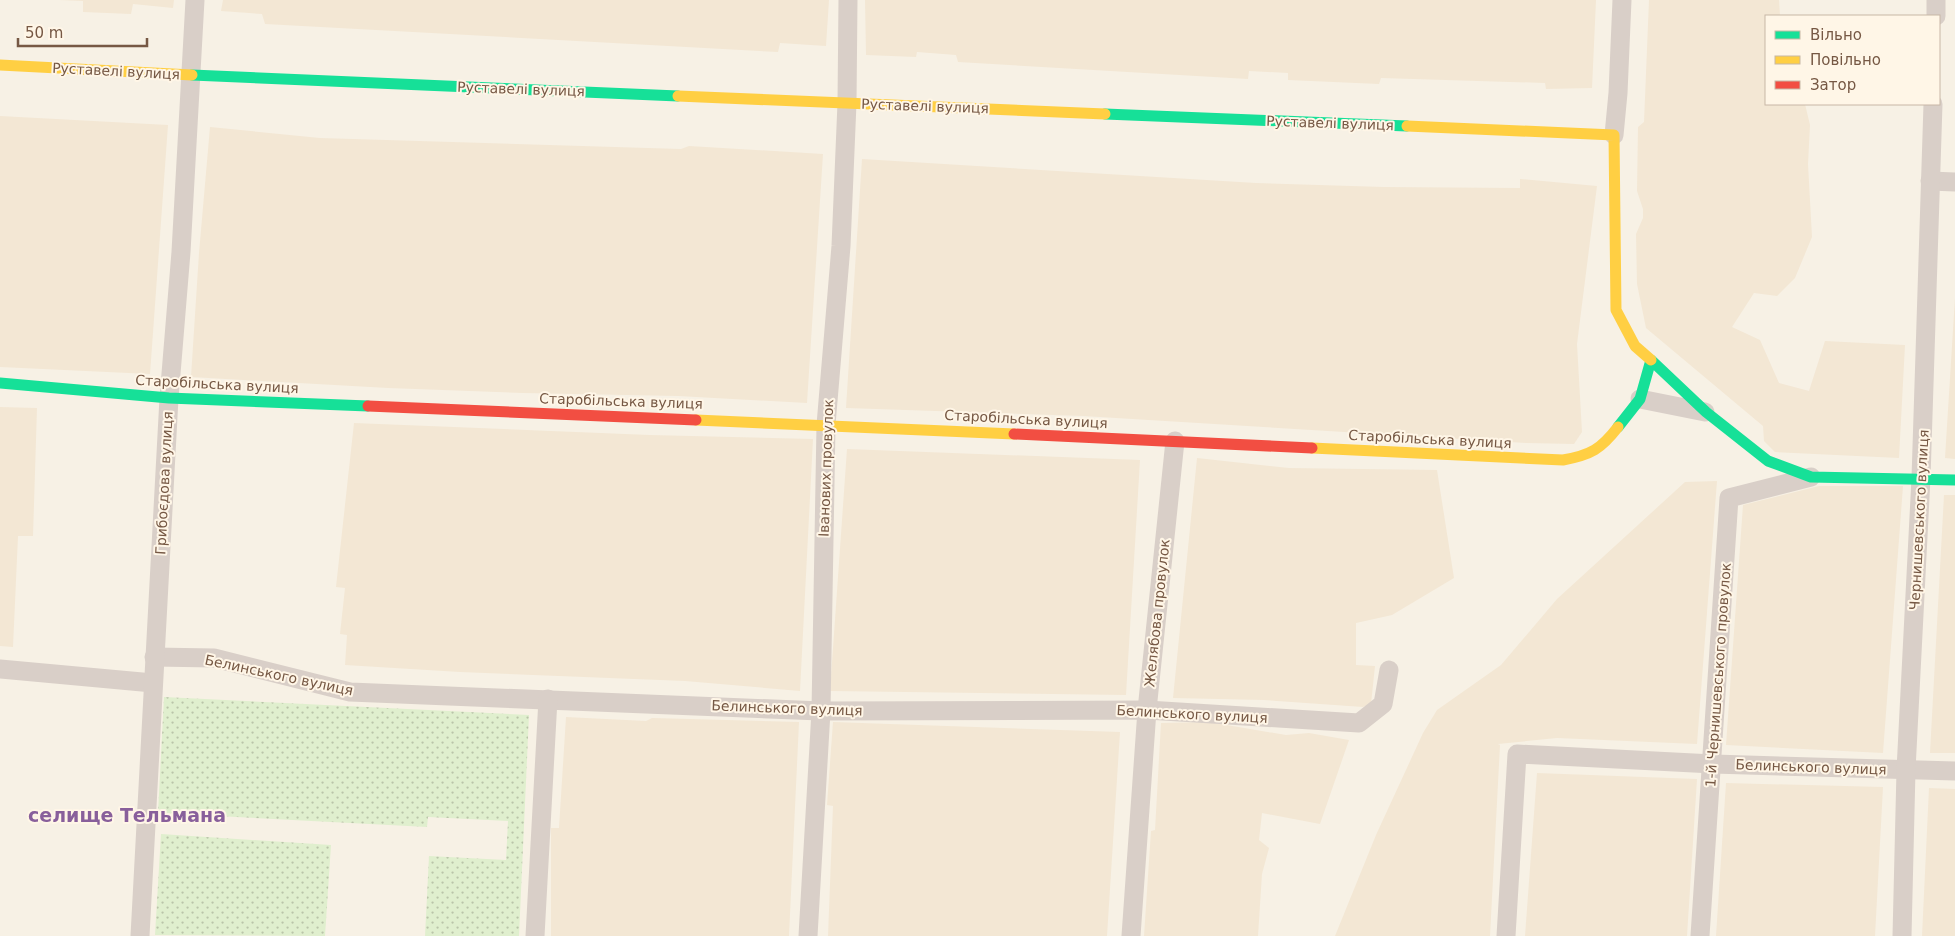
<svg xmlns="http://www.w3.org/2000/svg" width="1955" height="936" viewBox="0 0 1955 936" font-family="'DejaVu Sans',sans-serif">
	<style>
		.residential { fill: #f3e7d4 }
		.grass { fill: url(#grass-dots) }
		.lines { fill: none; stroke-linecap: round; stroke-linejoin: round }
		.street { stroke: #d9cfc8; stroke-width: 19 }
		.fast { stroke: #16e098; stroke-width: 11 }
		.slow { stroke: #ffcf43; stroke-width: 11 }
		.jam { stroke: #f24e42; stroke-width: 11 }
		.labels { text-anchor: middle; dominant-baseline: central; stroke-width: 4; stroke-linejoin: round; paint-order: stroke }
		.street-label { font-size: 14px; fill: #765844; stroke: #fff6e7 }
		.district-label { font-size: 19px; font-weight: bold; fill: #885f9b; stroke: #fff6e7 }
	</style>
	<defs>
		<pattern id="grass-dots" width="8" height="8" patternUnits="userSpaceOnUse" patternTransform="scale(1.25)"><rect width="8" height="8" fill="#e0efce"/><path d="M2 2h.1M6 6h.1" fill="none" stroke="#bac4a9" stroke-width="1.8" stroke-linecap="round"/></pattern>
	</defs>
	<rect width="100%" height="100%" fill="#f7f1e5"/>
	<g class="residential">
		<polygon points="59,0 174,0 173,8 133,4 131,14 83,12 83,1"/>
		<polygon points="223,0 829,0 826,46 780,43 778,52 265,24 262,14 221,11"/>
		<polygon points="865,0 1596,0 1592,88 1546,89 1545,83 1381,78 1379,84 1288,80 1288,73 1249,71 1248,79 958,62 956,55 917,52 916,57 866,55"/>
		<polygon points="1649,0 1779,0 1780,16 1766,16 1766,104 1805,104 1810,125 1808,164 1812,237 1795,278 1777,296 1754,293 1732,327 1760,340 1779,383 1809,391 1825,341 1905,345 1899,458 1775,452 1764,441 1763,426 1646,328 1637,284 1636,234 1643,218 1643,209 1637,191 1638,127 1644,122"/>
		<polygon points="0,116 168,125 150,374 0,367"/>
		<polygon points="210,127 320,138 681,149 689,146 823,154 807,403 678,396 523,393 388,388 191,377 199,253"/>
		<polygon points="862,159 1256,183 1384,187 1520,188 1520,179 1597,186 1577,344 1582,432 1574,444 1526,443 1083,416 846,408"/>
		<polygon points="1955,298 1955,459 1945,458"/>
		<polygon points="0,407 37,408 33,536 18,536 13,647 0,646"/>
		<polygon points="354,423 650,435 813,439 800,691 685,681 460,672 345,665 347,635 340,634 345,588 336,587"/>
		<polygon points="847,449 1140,460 1126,695 830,691"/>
		<polygon points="1197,458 1289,468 1437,470 1454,578 1392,615 1356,623 1356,665 1375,666 1371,704 1363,707 1264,700 1173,698"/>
		<polygon points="1717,481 1697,744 1557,738 1498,744 1500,745 1490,936 1335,936 1376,835 1423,733 1437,710 1501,665 1557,599 1685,482"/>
		<polygon points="1819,486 1903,486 1883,753 1726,745 1743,505"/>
		<polygon points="1944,495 1955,495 1955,753 1930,753"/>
		<polygon points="566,717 646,721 652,718 799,722 789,936 551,936 551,828 559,828"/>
		<polygon points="833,722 1120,732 1107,936 828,936 833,806 827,805"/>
		<polygon points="1209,722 1286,735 1309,733 1349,740 1320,824 1262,813 1259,840 1269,848 1262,874 1258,936 1144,936 1151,831 1155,830 1161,723"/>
		<polygon points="1537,773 1697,779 1687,936 1525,936"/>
		<polygon points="1726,783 1883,787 1875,936 1716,936"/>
		<polygon points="1929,788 1955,789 1955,936 1922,936"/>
	</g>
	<g class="grass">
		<polygon points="164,697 529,715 519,936 425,936 429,856 506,860 508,821 428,817 427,827 158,813"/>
		<polygon points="161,834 331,845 325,936 155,935"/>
	</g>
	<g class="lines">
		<g class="street">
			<polyline points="1936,16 1936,0"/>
			<polyline points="1614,135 1618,93 1622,0"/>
			<polyline points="1930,181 1955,182"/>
			<polyline points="1640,399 1705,412"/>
			<polyline points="154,657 214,658 350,692 821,711 1147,710 1359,723 1383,704 1389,670"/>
			<polyline points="0,669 153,683"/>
			<polyline points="140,936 169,398 181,252 195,0"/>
			<polyline points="535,936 548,699"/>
			<polyline points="808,936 821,711 826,425 841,246 847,103 848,0"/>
			<polyline points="1131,936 1147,710 1175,441"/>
			<polyline points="1506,936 1517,754 1713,764 1955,771"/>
			<polyline points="1700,936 1729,498 1811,477"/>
			<polyline points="1902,936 1906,770 1921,478 1933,104"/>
		</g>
		<g class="fast">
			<polyline points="192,75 678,96"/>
			<polyline points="1105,114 1407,126"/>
			<polyline points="0,383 169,398 368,406"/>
			<polyline points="1618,427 1640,399 1651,360 1706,412 1768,461 1811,477 1955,480"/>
		</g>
		<g class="slow">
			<polyline points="0,65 192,75"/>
			<polyline points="678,96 1105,114"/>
			<polyline points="1407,126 1614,135 1616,310 1635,346 1651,360"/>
			<polyline points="696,420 1014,434"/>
			<path d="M1312,448l251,12c28,-5 38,-11 55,-33"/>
		</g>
		<g class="jam">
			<polyline points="368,406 696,420"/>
			<polyline points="1014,434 1312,448"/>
		</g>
	</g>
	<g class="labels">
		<g class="street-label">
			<text transform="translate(116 71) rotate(3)">Руставелі вулиця</text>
			<text transform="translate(521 89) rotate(2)">Руставелі вулиця</text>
			<text transform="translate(925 106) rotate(2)">Руставелі вулиця</text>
			<text transform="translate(1330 123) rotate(2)">Руставелі вулиця</text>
			<text transform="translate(217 384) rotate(3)">Старобільська вулиця</text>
			<text transform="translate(621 401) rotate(2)">Старобільська вулиця</text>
			<text transform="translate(1026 419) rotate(3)">Старобільська вулиця</text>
			<text transform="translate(1430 439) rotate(3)">Старобільська вулиця</text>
			<text transform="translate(826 468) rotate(-88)">Іванових провулок</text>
			<text transform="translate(164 483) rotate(-87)">Грибоєдова вулиця</text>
			<text transform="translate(1919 520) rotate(-87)">Чернишевського вулиця</text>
			<text transform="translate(1157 613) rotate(-84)">Желябова провулок</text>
			<text transform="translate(279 675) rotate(12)">Белинського вулиця</text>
			<text transform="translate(1718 675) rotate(-86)">1-й Чернишевського провулок</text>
			<text transform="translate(787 708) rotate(2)">Белинського вулиця</text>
			<text transform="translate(1192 714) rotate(3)">Белинського вулиця</text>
			<text transform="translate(1811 767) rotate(2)">Белинського вулиця</text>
		</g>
		<g class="district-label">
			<text x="127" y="815">селище Тельмана</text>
		</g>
	</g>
	<rect x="1765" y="15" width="175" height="90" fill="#fff6e7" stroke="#c8b7a6"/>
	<rect x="1775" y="31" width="25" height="8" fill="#16e098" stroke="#c8b7a6"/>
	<text x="1810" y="40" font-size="15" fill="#765844">Вільно</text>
	<rect x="1775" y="56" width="25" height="8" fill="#ffcf43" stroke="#c8b7a6"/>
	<text x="1810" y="65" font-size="15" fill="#765844">Повільно</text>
	<rect x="1775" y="81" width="25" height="8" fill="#f24e42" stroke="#c8b7a6"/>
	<text x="1810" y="90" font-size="15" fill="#765844">Затор</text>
	<path d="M18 38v8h129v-8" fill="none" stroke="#765844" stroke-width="2.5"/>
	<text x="25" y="38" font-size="15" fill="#765844" stroke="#fff6e7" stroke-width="4" paint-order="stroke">50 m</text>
</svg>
